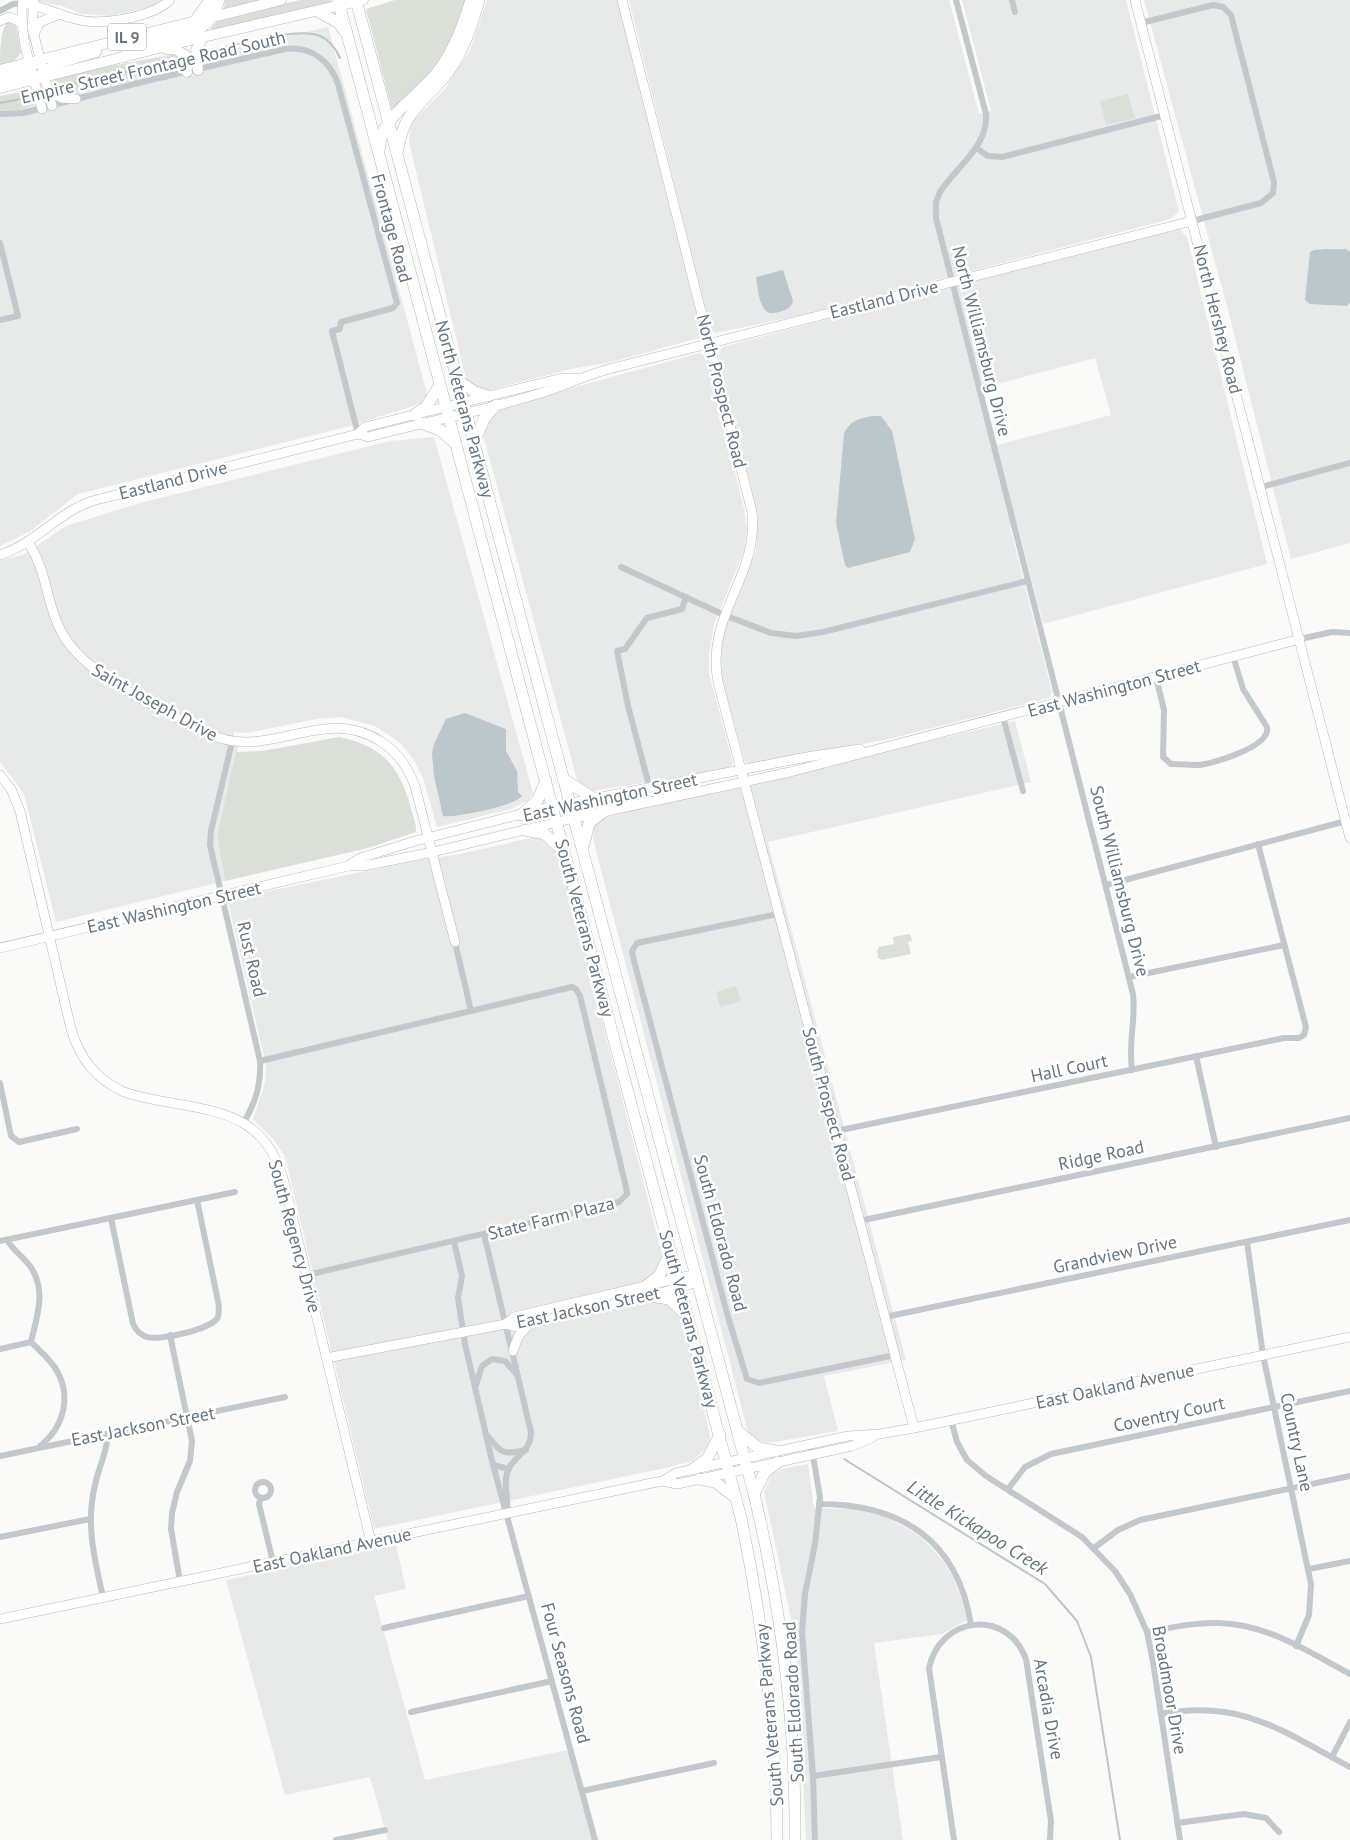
<svg xmlns="http://www.w3.org/2000/svg" width="1350" height="1840" viewBox="0 0 1350 1840" font-family="'PT Sans',sans-serif">
	<style>
		.built { fill: #e8e9e9; fill-rule: evenodd }
		.green { fill: #dadfd7 }
		.water { fill: #bbc7cb }
		.lines { fill: none; stroke-linecap: round; stroke-linejoin: round }
		.stream { stroke: #bbc7cb; stroke-width: 2 }
		.secondary-casing { stroke: #b3babf; stroke-width: 10 }
		.primary-casing { stroke: #b5babe; stroke-width: 11 }
		.highway-casing { stroke: #b4b9bd; stroke-width: 12 }
		.street { stroke: #c3c8cc; stroke-width: 6 }
		.secondary { stroke: #fff; stroke-width: 9 }
		.primary { stroke: #fff; stroke-width: 10 }
		.highway { stroke: #fff; stroke-width: 11 }
		.labels { text-anchor: middle; dominant-baseline: central; stroke-width: 5; stroke-linejoin: round; paint-order: stroke }
		.shield { fill: #fff; stroke: #939fa8; stroke-width: 1 }
		.shield-label { font-size: 16px; font-weight: bold; fill: #657683 }
		.street-label { font-size: 18px; fill: #657683; stroke: #fff }
		.water-label { font-size: 19px; font-style: italic; fill: #60757c; stroke: #fff }
	</style>
	<rect width="100%" height="100%" fill="#fafaf8"/>
	<g class="built">
		<polygon points="31,0 166,0 155,6 111,16 82,14 62,6"/>
		<polygon points="487,0 617,0 701,331 699,338 612,362 571,369 490,390 480,389 467,383 409,142 411,123 444,90 470,50"/>
		<polygon points="629,0 949,0 979,114 991,111 962,0 1126,0 1179,211 1171,219 797,316 716,333 712,331 700,289"/>
		<polygon points="1144,0 1350,0 1350,543 1291,559 1228,310"/>
		<polygon points="328,27 429,401 350,426 78,494 29,532 0,546 0,101"/>
		<path d="M1176,230h4l7,7 80,327 -224,60 -25,-98 -8,1 42,165 -3,6 -160,41 -139,26 -5,-3 -23,-83 -2,-23 5,-31 31,-74 2,-35 -40,-162 2,-4 3,-3 146,-39zM1095,358l16,57 -114,30 -15,-57z"/>
		<polygon points="699,353 707,357 744,509 747,529 744,551 714,624 709,654 709,674 733,763 730,769 725,770 593,791 578,783 483,435 489,418 498,411 583,385"/>
		<polygon points="434,437 533,793 529,800 511,809 437,827 423,778 412,757 399,742 375,726 341,717 317,719 247,733 233,732 238,748 217,836 225,881 56,922 24,794 0,762 0,560 23,555 66,526 140,503 390,441"/>
		<polygon points="1015,721 1031,782 768,842 906,1360 824,1376 838,1431 775,1442 766,1443 759,1441 749,1433 747,1428 593,839 594,826 604,817"/>
		<polygon points="535,837 542,839 557,853 564,873 662,1254 688,1340 710,1436 709,1446 692,1461 665,1468 374,1529 287,1165 284,1155 273,1139 253,1119 265,1083 266,1065 228,902 230,899 420,860 460,854"/>
		<polygon points="808,1464 814,1508 859,1509 888,1518 910,1530 925,1541 943,1561 952,1575 963,1602 967,1620 942,1634 874,1643 903,1840 806,1840 799,1691 791,1618 764,1492 772,1474 781,1469"/>
		<polygon points="396,1544 406,1589 374,1596 425,1780 568,1750 592,1840 388,1840 370,1777 285,1795 226,1580"/>
	</g>
	<g class="green">
		<polygon points="225,0 263,0 224,9"/>
		<polygon points="300,0 331,0 331,2 211,31 211,28 220,18"/>
		<polygon points="395,0 466,0 457,29 436,68 392,110 366,9"/>
		<path d="M9,20l7,4 5,29 -8,9 -13,3c0,-14 0,-37 9,-45z"/>
		<polygon points="175,54 181,55 181,66 170,72 140,76 66,95 54,93 51,87 53,82 58,78 90,70"/>
		<polygon points="26,91 34,94 34,104 21,110 0,110 0,96"/>
		<polygon points="1128,94 1135,118 1106,125 1100,101"/>
		<path d="M339,737c41,8 60,28 71,68 2,9 7,19 6,27l-48,16 -143,33 -8,-45 19,-84 27,-1z"/>
		<polygon points="910,934 912,941 908,942 911,954 882,960 878,958 877,951 879,947 894,944 893,937"/>
		<polygon points="736,986 741,1001 720,1007 716,992"/>
	</g>
	<g class="water">
		<polygon points="1327,249 1346,249 1350,252 1350,303 1347,306 1310,304 1305,300 1310,252 1314,250"/>
		<path d="M783,270l10,31c-2,10 -15,12 -24,12 -11,-6 -11,-25 -13,-36z"/>
		<path d="M872,416h9l11,15 23,108 -5,13 -62,16 -3,-3 -9,-42 8,-89c6,-14 15,-15 28,-18z"/>
		<path d="M465,713l41,16v22l11,20 1,21 4,4c-5,9 -67,22 -79,20l-9,-40 -2,-22 2,-10 12,-25z"/>
	</g>
	<g class="lines">
		<g class="stream">
			<path d="M202,53c26,-6 95,-27 118,-17 10,4 16,13 20,22"/>
			<polyline points="55,88 178,60"/>
			<polyline points="0,103 31,97"/>
			<polyline points="844,1459 1045,1584 1077,1621 1091,1657 1120,1840"/>
		</g>
		<g class="secondary-casing">
			<g id="secondary">
				<path d="M23,0c-5,37 10,74 19,109"/>
				<polyline points="34,0 32,27 52,106"/>
				<path d="M622,0l130,512c7,67 -47,101 -34,170l196,746"/>
				<polyline points="1135,0 1350,838"/>
				<path d="M23,3c18,3 34,11 52,16 25,7 76,-1 95,-19"/>
				<polyline points="0,21 9,17 21,22"/>
				<polyline points="34,34 40,22 60,14"/>
				<polyline points="49,93 62,98 76,99"/>
				<path d="M358,434l10,3c55,-15 112,-25 166,-42 26,-7 49,-19 75,-26l583,-148"/>
				<path d="M28,542c20,30 17,59 33,89 23,46 103,79 148,103 61,28 114,-30 171,7 17,10 28,27 35,45l40,156"/>
				<path d="M0,555c35,-11 57,-42 92,-54l266,-67 7,-7 197,-49h14"/>
				<path d="M0,775l11,14 9,22 51,218c9,30 25,50 53,63 67,22 138,5 160,90l87,360"/>
				<polyline points="348,866 360,858 415,841 545,808 807,757 860,749"/>
				<polyline points="0,948 348,866 363,866 433,852 574,818 790,772 1300,639"/>
				<polyline points="506,1324 514,1317 696,1274"/>
				<polyline points="513,1351 518,1337 529,1324"/>
				<polyline points="326,1358 506,1324 516,1327 650,1296 698,1282"/>
				<polyline points="663,1481 677,1484 852,1446 873,1437"/>
				<polyline points="0,1619 652,1483 663,1481 676,1473 848,1436 880,1434 914,1428 1350,1337"/>
			</g>
		</g>
		<g class="primary-casing">
			<g id="primary">
				<polyline points="166,49 175,49 185,55 187,72"/>
				<polyline points="0,70 281,0"/>
				<polyline points="198,70 196,50 203,37"/>
				<polyline points="37,77 56,64 96,52"/>
				<polyline points="0,80 25,72 40,60"/>
				<polyline points="0,88 203,37 363,0"/>
			</g>
		</g>
		<g class="highway-casing">
			<g id="highway">
				<path d="M338,0l403,1518c22,106 36,213 36,322"/>
				<path d="M356,0l398,1494c27,113 42,229 41,346"/>
				<polyline points="317,11 339,23 345,32"/>
				<polyline points="196,20 210,0"/>
				<path d="M123,57c10,-6 21,-12 32,-16 30,-11 54,-4 64,-41"/>
				<path d="M398,149c6,-41 29,-48 51,-78 15,-22 23,-46 30,-71"/>
				<path d="M379,151c1,-6 1,-13 4,-19 10,-22 41,-41 56,-62 16,-21 24,-45 32,-70"/>
				<polyline points="457,380 475,392 488,396"/>
				<polyline points="414,415 426,407 440,385"/>
				<polyline points="421,423 440,430 456,444"/>
				<polyline points="474,443 485,417 496,405"/>
				<polyline points="563,779 595,799"/>
				<polyline points="521,815 537,801 546,781"/>
				<polyline points="525,830 545,834 563,851"/>
				<polyline points="584,844 589,823 603,812"/>
				<polyline points="646,1286 659,1276 671,1252"/>
				<polyline points="650,1296 669,1299 686,1315"/>
				<polyline points="738,1431 758,1448 776,1451"/>
				<polyline points="693,1469 707,1459 720,1435"/>
				<polyline points="699,1479 715,1482 736,1498"/>
				<polyline points="754,1494 765,1472 778,1462"/>
			</g>
		</g>
		<g class="street">
			<path d="M956,0l30,114c2,33 -29,52 -46,78l-4,10v16l197,776c3,27 -5,47 -1,76"/>
			<polyline points="1012,0 1015,12"/>
			<polyline points="0,11 13,4 23,3"/>
			<polyline points="1141,23 1213,5 1223,7 1231,15 1274,182 1273,193 1261,203 1192,221"/>
			<path d="M0,114l23,-1 119,-31 143,-33c25,-3 45,11 53,35l59,219 -4,5 -52,14 -1,7 -8,2 26,103"/>
			<polyline points="976,148 988,156 1002,157 1165,115"/>
			<polyline points="0,243 18,316 0,320"/>
			<polyline points="1261,487 1350,463"/>
			<polyline points="621,567 724,615 771,633 796,636 823,632 1027,581"/>
			<polyline points="1300,639 1332,632 1350,633"/>
			<path d="M1156,677l8,33 -1,47 8,7c9,0 19,1 28,1 15,-2 72,-18 68,-38l-24,-38 -10,-33"/>
			<polyline points="1003,717 1023,791"/>
			<path d="M232,742l-21,89 -1,14 50,216c1,23 -4,41 -16,61"/>
			<polyline points="650,789 628,706 617,651 625,649 647,618 682,609 686,597"/>
			<polyline points="1106,885 1346,821"/>
			<polyline points="778,914 637,943 632,951 633,957 728,1317 747,1379 759,1383 895,1355"/>
			<polyline points="455,942 471,1011"/>
			<polyline points="1129,977 1284,945"/>
			<polyline points="1196,1056 1216,1147"/>
			<polyline points="260,1061 572,987 576,989 580,996 626,1187 627,1194 619,1202 307,1275"/>
			<polyline points="0,1083 11,1136 19,1142 77,1129"/>
			<polyline points="836,1131 1284,1038 1299,1038 1304,1035 1306,1027 1258,844"/>
			<path d="M111,1218l22,106c3,6 7,11 14,13 12,4 66,-8 71,-20 1,-5 1,-11 0,-16l-21,-101"/>
			<polyline points="859,1221 1350,1118"/>
			<path d="M484,1234l47,198c0,19 -14,22 -22,36 -7,13 0,30 -2,44"/>
			<path d="M7,1240c6,10 16,17 23,26 17,24 7,50 1,76"/>
			<polyline points="0,1241 235,1192"/>
			<polyline points="454,1241 462,1276 458,1298 465,1344 493,1465 595,1840"/>
			<polyline points="1247,1242 1263,1355 1311,1584 1309,1615 1296,1646"/>
			<polyline points="885,1317 1350,1220"/>
			<polyline points="170,1335 192,1441 190,1461 177,1492 172,1513 171,1529 180,1581"/>
			<path d="M31,1342c9,9 20,18 26,29 15,27 6,57 -17,75"/>
			<polyline points="0,1349 31,1342"/>
			<polyline points="476,1385 482,1366 492,1359 505,1361 517,1375"/>
			<polyline points="951,1420 957,1442 967,1460 986,1476 1082,1537 1115,1571 1130,1594 1147,1632 1153,1662 1180,1840"/>
			<path d="M487,1435c15,19 16,20 39,15"/>
			<polyline points="811,1444 820,1497 815,1544 805,1594 802,1632 813,1776 815,1840"/>
			<polyline points="0,1456 285,1397"/>
			<polyline points="493,1465 509,1469"/>
			<circle cx="263" cy="1490" r="8"/>
			<polyline points="1008,1489 1025,1467 1051,1454 1350,1391"/>
			<polyline points="261,1498 259,1504 273,1562"/>
			<path d="M819,1504c82,0 139,36 152,121"/>
			<polyline points="0,1537 90,1519"/>
			<polyline points="1094,1548 1118,1530 1140,1520 1350,1476"/>
			<polyline points="1309,1569 1350,1561"/>
			<path d="M103,1597c-8,-36 -17,-70 -9,-107 3,-20 13,-36 14,-56"/>
			<polyline points="384,1628 529,1596"/>
			<path d="M1147,1632c23,-4 48,-10 72,-9 48,1 90,29 131,51"/>
			<polyline points="411,1712 552,1681"/>
			<path d="M1161,1714c81,-15 121,17 189,53"/>
			<polyline points="1332,1757 1350,1722"/>
			<polyline points="813,1776 941,1757"/>
			<polyline points="582,1791 714,1763"/>
			<polyline points="1177,1823 1244,1814 1266,1818 1279,1832"/>
			<polyline points="336,1840 385,1830"/>
			<path d="M954,1840l-25,-172c11,-52 78,-60 97,-9l25,162 -1,19"/>
		</g>
		<use href="#secondary" class="secondary"/>
		<use href="#primary" class="primary"/>
		<use href="#highway" class="highway"/>
	</g>
	<g class="labels">
		<rect class="shield" x="108" y="23.5" width="38" height="27" rx="4"/>
		<g class="shield-label">
			<text x="127" y="37">IL 9</text>
		</g>
		<g class="street-label">
			<text transform="translate(153 67) rotate(-13)">Empire Street Frontage Road South</text>
			<text transform="translate(392 228) rotate(75)">Frontage Road</text>
			<text transform="translate(884 299) rotate(-14)">Eastland Drive</text>
			<text transform="translate(1218 319) rotate(76)">North Hershey Road</text>
			<text transform="translate(982 341) rotate(76)">North Williamsburg Drive</text>
			<text transform="translate(722 391) rotate(76)">North Prospect Road</text>
			<text transform="translate(465 409) rotate(75)">North Veterans Parkway</text>
			<text transform="translate(173 480) rotate(-14)">Eastland Drive</text>
			<text transform="translate(1114 688) rotate(-15)">East Washington Street</text>
			<text transform="translate(155 702) rotate(29)">Saint Joseph Drive</text>
			<text transform="translate(610 797) rotate(-12)">East Washington Street</text>
			<text transform="translate(1120 881) rotate(76)">South Williamsburg Drive</text>
			<text transform="translate(174 907) rotate(-13)">East Washington Street</text>
			<text transform="translate(585 928) rotate(75)">South Veterans Parkway</text>
			<text transform="translate(252 959) rotate(77)">Rust Road</text>
			<text transform="translate(1069 1068) rotate(-12)">Hall Court</text>
			<text transform="translate(829 1104) rotate(75)">South Prospect Road</text>
			<text transform="translate(1101 1155) rotate(-12)">Ridge Road</text>
			<text transform="translate(551 1218) rotate(-14)">State Farm Plaza</text>
			<text transform="translate(721 1233) rotate(75)">South Eldorado Road</text>
			<text transform="translate(295 1236) rotate(75)">South Regency Drive</text>
			<text transform="translate(1115 1254) rotate(-12)">Grandview Drive</text>
			<text transform="translate(588 1307) rotate(-12)">East Jackson Street</text>
			<text transform="translate(689 1319) rotate(75)">South Veterans Parkway</text>
			<text transform="translate(1115 1386) rotate(-12)">East Oakland Avenue</text>
			<text transform="translate(1169 1414) rotate(-12)">Coventry Court</text>
			<text transform="translate(143 1426) rotate(-11)">East Jackson Street</text>
			<text transform="translate(1297 1442) rotate(78)">Country Lane</text>
			<text transform="translate(332 1550) rotate(-12)">East Oakland Avenue</text>
			<text transform="translate(566 1673) rotate(75)">Four Seasons Road</text>
			<text transform="translate(1170 1690) rotate(80)">Broadmoor Drive</text>
			<text transform="translate(793 1702) rotate(-93)">South Eldorado Road</text>
			<text transform="translate(1049 1709) rotate(80)">Arcadia Drive</text>
			<text transform="translate(769 1715) rotate(-95)">South Veterans Parkway</text>
		</g>
		<g class="water-label">
			<text transform="translate(978 1527) rotate(32)">Little Kickapoo Creek</text>
		</g>
	</g>
</svg>
